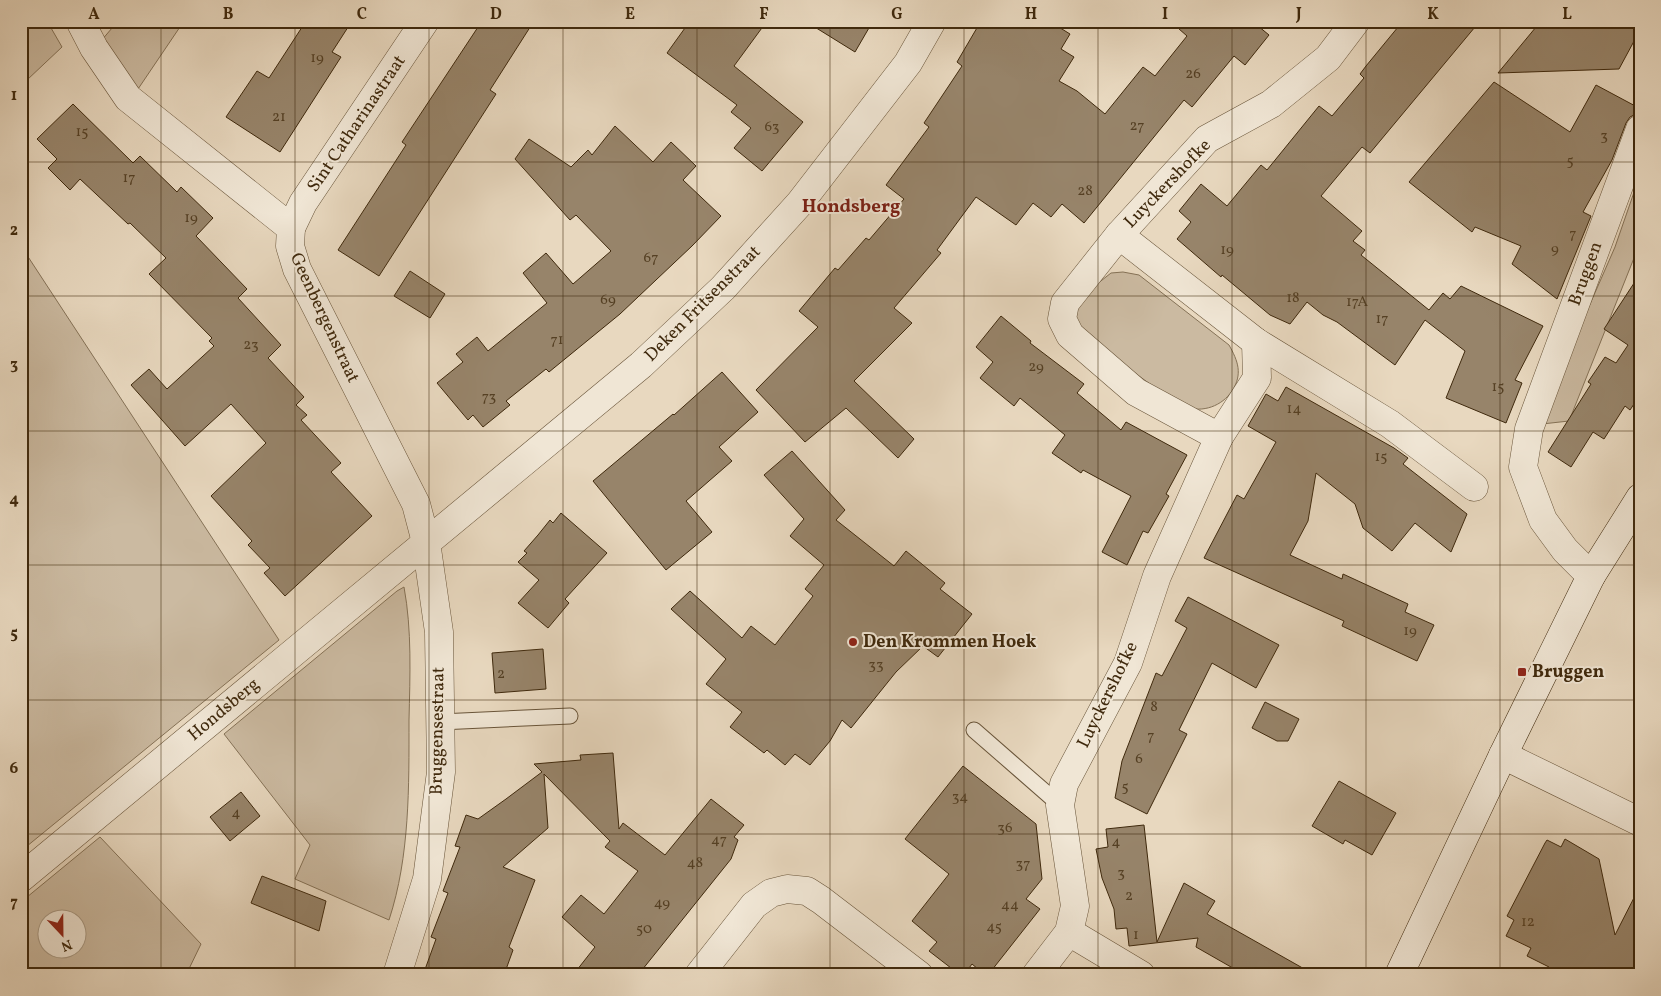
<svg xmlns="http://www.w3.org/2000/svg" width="1661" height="996" viewBox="0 0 1661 996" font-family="Vollkorn,serif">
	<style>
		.green { fill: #cbbaa1; stroke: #857257; fill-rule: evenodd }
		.building { fill: #97846a; stroke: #3f290d }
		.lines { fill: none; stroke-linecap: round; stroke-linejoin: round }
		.lane-casing { stroke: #69553a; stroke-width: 17 }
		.street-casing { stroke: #69553a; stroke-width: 29 }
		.secondary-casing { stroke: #3f290d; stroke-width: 29 }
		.lane { stroke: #f0e6d5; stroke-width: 15 }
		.street { stroke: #f0e6d5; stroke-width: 28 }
		.secondary { stroke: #f0e6d5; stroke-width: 28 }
		.grid { fill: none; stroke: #3f290d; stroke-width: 1; stroke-opacity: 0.55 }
		.poi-dot { fill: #8f2418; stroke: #f0e6d5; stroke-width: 2 }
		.labels { text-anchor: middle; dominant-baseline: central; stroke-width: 4; stroke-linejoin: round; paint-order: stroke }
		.number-label { font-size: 15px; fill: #554024 }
		.street-label { font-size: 18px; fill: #3f290d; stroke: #f0e6d5 }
		.poi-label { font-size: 18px; font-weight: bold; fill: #3f290d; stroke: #f0e6d5; text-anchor: start }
		.neighbourhood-label { font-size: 19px; font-weight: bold; fill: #7a1f14; stroke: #f0e6d5 }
		.neatline { fill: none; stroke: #3f290d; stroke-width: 2 }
		.grid-label { font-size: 16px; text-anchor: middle; font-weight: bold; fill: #3f290d }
	</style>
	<rect width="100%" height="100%" fill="#e8d8bf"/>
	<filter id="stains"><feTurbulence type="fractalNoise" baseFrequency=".004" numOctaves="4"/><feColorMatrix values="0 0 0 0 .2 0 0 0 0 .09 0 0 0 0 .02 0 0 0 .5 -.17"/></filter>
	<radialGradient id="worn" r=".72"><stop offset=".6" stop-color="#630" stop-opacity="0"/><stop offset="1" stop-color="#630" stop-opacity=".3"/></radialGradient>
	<g class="green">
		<polygon points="21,21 47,21 62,47 27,80 21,78"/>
		<polygon points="118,21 184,21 136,92 95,48"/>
		<polygon points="1640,175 1640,243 1569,421 1542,424 1566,359 1615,247"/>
		<polygon points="21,246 279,640 21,851"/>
		<path d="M1123,272l16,3 90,70c9,16 14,29 3,46 -10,15 -29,22 -47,16 -12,-5 -24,-15 -35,-23 -25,-18 -49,-36 -73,-55l-3,-26 4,-4 33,-26z"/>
		<path d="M404,587c8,43 6,89 5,133 0,66 1,136 -20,200l-94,-41 15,-34 -86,-111 173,-143z"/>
		<path d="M100,837l101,107 -15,31h-165v-73zM78,918v30h-30v-30z"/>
	</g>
	<g class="building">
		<polygon points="306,21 352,21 332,52 341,57 280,152 226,117 257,71 269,78"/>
		<polygon points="482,21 534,21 490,90 496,94 379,276 338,250 406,145 402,142"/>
		<polygon points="690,21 767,21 734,66 803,122 762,171 734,148 751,128 731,112 737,105 667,53"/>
		<polygon points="805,21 873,21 855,52"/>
		<polygon points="981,21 1049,21 1070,34 1061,49 1074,57 1059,81 1077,91 1105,114 1143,67 1155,76 1187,36 1170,21 1252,21 1269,35 1245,65 1234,56 1192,107 1184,100 1084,223 1062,204 1051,217 1033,203 1016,225 976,197 937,250 941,253 894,308 912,323 854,381 914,439 898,458 846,408 805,442 756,390 818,327 799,311 835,268 838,270 866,238 869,240 904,199 886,185 929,127 924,123 962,66 957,62"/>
		<polygon points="1403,21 1480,21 1370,153 1362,147 1321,196 1362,231 1353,241 1365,250 1361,255 1429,310 1443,293 1450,299 1461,286 1543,326 1515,380 1522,383 1506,423 1446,398 1465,351 1425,320 1395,365 1337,322 1323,315 1307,302 1290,324 1270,315 1222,275 1221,277 1177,239 1191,222 1179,211 1201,184 1227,206 1261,165 1267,170 1319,106 1332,116 1364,78 1360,74 1366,66"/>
		<polygon points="1541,21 1640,21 1640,30 1619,69 1498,73"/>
		<polygon points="1494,82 1570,132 1596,85 1639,108 1636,114 1630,117 1626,123 1612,160 1583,212 1591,216 1557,299 1512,264 1521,246 1475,227 1472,232 1409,182"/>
		<polygon points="73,104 133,163 140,156 177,192 181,187 213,218 196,236 247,289 238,298 281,345 268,358 304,397 296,405 307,415 301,420 341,463 331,472 372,516 285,596 264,573 270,568 248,545 252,541 211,496 266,443 231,404 185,446 131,385 149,369 167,389 214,346 209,341 212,338 149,274 166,258 130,223 128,224 80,179 70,190 48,168 57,159 37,139"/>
		<polygon points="615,126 653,162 671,142 696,166 683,180 721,216 692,246 620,314 549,372 546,369 506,401 510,405 483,427 473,415 468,420 437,383 463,362 456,354 477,337 488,351 547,303 523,273 546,253 573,284 611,251 576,215 570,220 515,159 529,139 571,167 588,150 592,155"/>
		<polygon points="410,271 445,294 430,318 394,296"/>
		<polygon points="1640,274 1640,395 1630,410 1625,406 1604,439 1593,432 1571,467 1548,452 1591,384 1588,382 1605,357 1616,363 1628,345 1604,329"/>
		<polygon points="1001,316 1031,341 1030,343 1084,384 1077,393 1121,430 1126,422 1187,455 1166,494 1169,496 1148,533 1143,531 1127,565 1102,552 1131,496 1083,470 1081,473 1052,453 1065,435 1020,398 1014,406 980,378 993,362 976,347"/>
		<polygon points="722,372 758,412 719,447 732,461 686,501 712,532 666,570 593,481 673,414 674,415"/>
		<polygon points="1286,387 1394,448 1408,458 1403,464 1467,514 1451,552 1415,523 1392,551 1363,528 1355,504 1316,473 1308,521 1290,555 1342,579 1343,574 1408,604 1405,612 1434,625 1417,661 1342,626 1344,621 1204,558 1237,495 1244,499 1276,442 1248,426 1266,394 1278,401"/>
		<polygon points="792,451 845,510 836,520 894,566 906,551 945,583 940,589 972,614 938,657 923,646 896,672 851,728 842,720 830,741 810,765 795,754 785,765 767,750 764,753 730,727 742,712 706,684 726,659 671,609 690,591 742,638 751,626 775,645 813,596 805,589 824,565 790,536 804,519 764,475"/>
		<polygon points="561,513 607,553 565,599 569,603 548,628 518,603 539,580 518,562 527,553 524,551 538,535 550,520 553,523"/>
		<polygon points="1188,597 1279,645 1256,688 1212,663 1179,730 1187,734 1147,814 1115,798 1122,761 1156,673 1162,676 1187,628 1175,621"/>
		<polygon points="543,649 546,689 495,693 492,653"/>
		<polygon points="1265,702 1299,719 1288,741 1277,741 1252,728"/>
		<polygon points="613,753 619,829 623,823 665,855 711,799 744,825 734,837 738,840 731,859 638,975 573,975 595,947 562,917 581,895 604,914 638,871 605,847 610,841 544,774 548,828 503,867 535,880 509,947 513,950 504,975 423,975 436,939 431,937 448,893 443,891 460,847 455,846 466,815 478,819 506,799 542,772 534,764 581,760 580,755"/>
		<polygon points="963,766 1036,824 1042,879 1026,899 1040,909 988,975 985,975 972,964 964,975 960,975 929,951 937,942 912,921 949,874 905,839"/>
		<polygon points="1339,781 1396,813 1372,855 1345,840 1343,844 1312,826"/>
		<polygon points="241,792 260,816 230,841 210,817"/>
		<polygon points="1144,825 1157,942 1184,883 1215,901 1207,914 1315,975 1245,975 1196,947 1198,938 1129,946 1127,928 1116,929 1114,909 1102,878 1096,849 1108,847 1106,829"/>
		<polygon points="1565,839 1599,859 1615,935 1640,886 1640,975 1544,975 1549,967 1527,956 1531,948 1506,936 1514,920 1507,916 1545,843 1547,840 1561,847"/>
		<polygon points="262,876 326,901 319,931 251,903"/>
	</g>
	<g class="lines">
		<g class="lane-casing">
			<g id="lane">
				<polyline points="440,722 570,716"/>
				<polyline points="974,730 1060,805"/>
			</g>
		</g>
		<g class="street-casing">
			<g id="street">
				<polyline points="80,21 94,48 128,98 291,228 290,246 297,269 416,504 426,542 439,632 441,772 427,879 397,975"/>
				<polyline points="291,228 303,203 425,21"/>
				<polyline points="1119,235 1256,342 1390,424 1474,487"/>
				<polyline points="1219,437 1257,378 1256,342"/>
				<polyline points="1591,576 1565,550 1543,520 1523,467 1529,429 1640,129"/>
				<polyline points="1503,755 1640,822"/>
				<polyline points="21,878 641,365 723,288 799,204 908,63 932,21"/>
				<polyline points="1069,932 1141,975"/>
				<polyline points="699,975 754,905 771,893 787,889 807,891 821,900 919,975"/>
				<polyline points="1036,975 1069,932 1075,906 1060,805 1064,784 1128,663 1157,576 1219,437 1136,392 1070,335 1062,319 1065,303 1119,235 1207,139 1271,104 1328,58 1356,21"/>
			</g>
		</g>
		<g class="secondary-casing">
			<polyline id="secondary" points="1399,975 1503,755 1591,576 1640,498"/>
		</g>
		<use href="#lane" class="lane"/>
		<use href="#street" class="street"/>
		<use href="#secondary" class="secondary"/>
	</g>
	<path class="grid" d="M161,21v954M295,21v954M429,21v954M563,21v954M697,21v954M830,21v954M964,21v954M1098,21v954M1232,21v954M1366,21v954M1500,21v954M21,162h1619M21,296h1619M21,431h1619M21,565h1619M21,700h1619M21,834h1619"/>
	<g class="poi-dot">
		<circle cx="853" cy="642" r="5"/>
		<rect x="1517" y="667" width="10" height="10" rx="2.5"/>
	</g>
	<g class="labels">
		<g class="number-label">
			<text x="317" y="58">19</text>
			<text x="1193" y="74">26</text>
			<text x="279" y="117">21</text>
			<text x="1137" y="126">27</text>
			<text x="772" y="127">63</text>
			<text x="82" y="132">15</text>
			<text x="1604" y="136">3</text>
			<text x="1570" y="161">5</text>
			<text x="129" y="178">17</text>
			<text x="1085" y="191">28</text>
			<text x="191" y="218">19</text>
			<text x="1573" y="234">7</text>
			<text x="1555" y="249">9</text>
			<text x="1227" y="250">19</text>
			<text x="651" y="258">67</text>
			<text x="1293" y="298">18</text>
			<text x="608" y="300">69</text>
			<text x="1357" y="302">17A</text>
			<text x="1382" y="319">17</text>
			<text x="557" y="340">71</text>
			<text x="251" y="345">23</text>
			<text x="1036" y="367">29</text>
			<text x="1498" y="387">15</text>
			<text x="489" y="397">73</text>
			<text x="1294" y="409">14</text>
			<text x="1381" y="457">15</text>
			<text x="1410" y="631">19</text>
			<text x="876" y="665">33</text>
			<text x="501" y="674">2</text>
			<text x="1154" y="707">8</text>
			<text x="1151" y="736">7</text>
			<text x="1139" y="759">6</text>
			<text x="1125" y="787">5</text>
			<text x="960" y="797">34</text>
			<text x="236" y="813">4</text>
			<text x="1005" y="828">36</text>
			<text x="719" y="840">47</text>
			<text x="1116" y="842">4</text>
			<text x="695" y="863">48</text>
			<text x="1023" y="864">37</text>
			<text x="1121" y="873">3</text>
			<text x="1129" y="896">2</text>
			<text x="662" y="903">49</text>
			<text x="1010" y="905">44</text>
			<text x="1528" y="922">12</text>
			<text x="994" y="927">45</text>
			<text x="644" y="929">50</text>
			<text x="1136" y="935">1</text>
		</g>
		<g class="street-label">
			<text transform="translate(357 124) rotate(-56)">Sint Catharinastraat</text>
			<text transform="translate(1168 184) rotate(-46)">Luyckershofke</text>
			<text transform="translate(1586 274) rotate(-70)">Bruggen</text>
			<text transform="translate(703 304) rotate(-45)">Deken Fritsenstraat</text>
			<text transform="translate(324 318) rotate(65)">Geenbergenstraat</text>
			<text transform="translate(1108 695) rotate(-64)">Luyckershofke</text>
			<text transform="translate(224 710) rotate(-40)">Hondsberg</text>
			<text transform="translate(438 731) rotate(-89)">Bruggensestraat</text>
		</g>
		<g class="poi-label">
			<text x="863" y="642">Den Krommen Hoek</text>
			<text x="1532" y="672">Bruggen</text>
		</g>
		<g class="neighbourhood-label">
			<text x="851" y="207">Hondsberg</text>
		</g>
	</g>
	<rect width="1661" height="996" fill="none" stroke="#e8d8bf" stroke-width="55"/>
	<g transform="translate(62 934) rotate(158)"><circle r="24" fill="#f0e6d5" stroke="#a99a85"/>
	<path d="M0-4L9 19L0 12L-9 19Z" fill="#8f2418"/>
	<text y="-8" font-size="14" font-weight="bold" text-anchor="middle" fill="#3f290d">N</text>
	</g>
	<rect x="28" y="28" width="1606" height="940" class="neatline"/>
	<g class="grid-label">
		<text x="94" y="19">A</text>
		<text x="228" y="19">B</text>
		<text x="362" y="19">C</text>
		<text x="496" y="19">D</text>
		<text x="630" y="19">E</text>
		<text x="764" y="19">F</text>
		<text x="897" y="19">G</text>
		<text x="1031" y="19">H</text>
		<text x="1165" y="19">I</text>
		<text x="1299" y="19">J</text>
		<text x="1433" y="19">K</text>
		<text x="1567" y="19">L</text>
		<text x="14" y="100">1</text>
		<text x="14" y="235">2</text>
		<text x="14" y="369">3</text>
		<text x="14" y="504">4</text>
		<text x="14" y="638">5</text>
		<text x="14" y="773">6</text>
		<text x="14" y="907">7</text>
	</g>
	<rect width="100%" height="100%" filter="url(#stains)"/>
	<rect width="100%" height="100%" fill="url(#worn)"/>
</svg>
